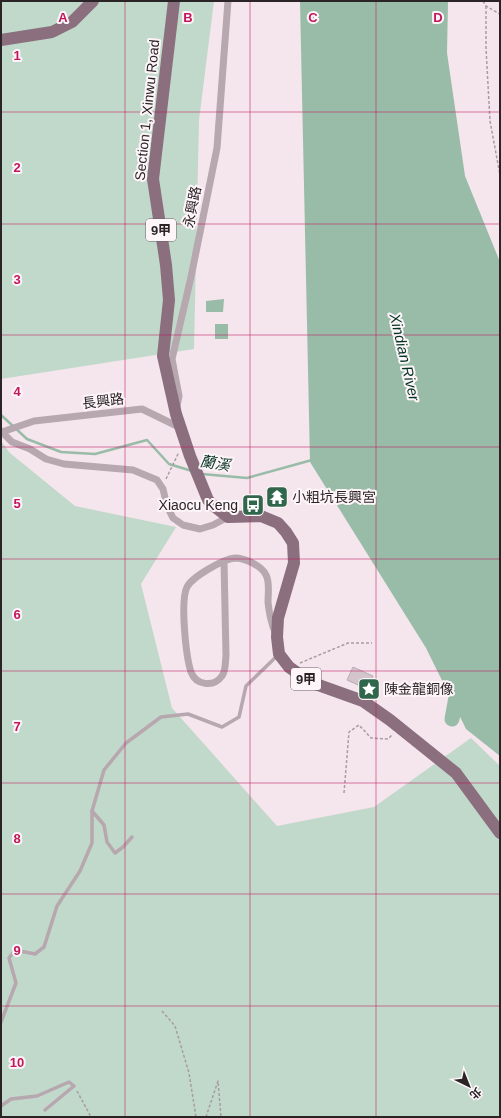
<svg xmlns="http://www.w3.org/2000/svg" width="501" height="1118" viewBox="0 0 501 1118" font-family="Helvetica,'Noto Sans TC',sans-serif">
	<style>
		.green { fill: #c1d9cb }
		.water { fill: #98bca8 }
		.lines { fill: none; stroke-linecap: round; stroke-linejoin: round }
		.stream { stroke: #98bca8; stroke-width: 2.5 }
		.river { stroke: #98bca8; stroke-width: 15 }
		.building { fill: #d4c5cc; stroke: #bbacb3 }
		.path { stroke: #a89ca2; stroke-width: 1.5; stroke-dasharray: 3 2; stroke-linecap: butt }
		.lane { stroke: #b7a7af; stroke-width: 3.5 }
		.street { stroke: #b7a7af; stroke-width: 7 }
		.primary { stroke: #8b6f7e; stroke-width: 12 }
		.grid { fill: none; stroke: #c2185b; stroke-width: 1; stroke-opacity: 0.55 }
		.labels { text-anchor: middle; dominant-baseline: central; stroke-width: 4; stroke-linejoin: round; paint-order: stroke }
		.shield { fill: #fef5f9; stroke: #6a6366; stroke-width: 1 }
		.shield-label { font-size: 13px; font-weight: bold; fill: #2a2427 }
		.street-label { font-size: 14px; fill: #2a2427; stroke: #fef5f9 }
		.poi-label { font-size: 14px; fill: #2a2427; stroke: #fef5f9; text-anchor: start }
		.water-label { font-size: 15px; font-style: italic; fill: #023320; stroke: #fef5f9 }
		.grid-label { font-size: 13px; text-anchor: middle; font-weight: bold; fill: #c2185b; stroke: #fef5f9; stroke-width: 4; stroke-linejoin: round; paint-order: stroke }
	</style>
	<rect width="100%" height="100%" fill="#f5e5ed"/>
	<g class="green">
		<polygon points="1,1 214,1 199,120 194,349 1,379"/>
		<polygon points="1,441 10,453 75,506 176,527 141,584 172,708 277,826 374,807 471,738 500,766 500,1117 1,1117"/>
	</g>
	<g class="water">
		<polygon points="300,1 448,1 447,53 465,176 500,262 500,756 466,729 426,648 310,462"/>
		<polygon points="224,299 223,312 206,312 206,301"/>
		<rect x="215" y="324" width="13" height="15"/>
	</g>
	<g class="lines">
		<g class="stream">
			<polyline points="1,415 27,439 61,452 95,454 147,440 169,464 192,471"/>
			<polyline points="202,474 247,478 312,460"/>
		</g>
		<polyline class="river" points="452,719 458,686"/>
	</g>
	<polygon class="building" points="353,667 373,676 367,689 347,680"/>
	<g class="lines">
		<g class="path">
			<polyline points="483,1 486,6 500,14"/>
			<polyline points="486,6 486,48 490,121 500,175"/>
			<polyline points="166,479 179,452"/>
			<polyline points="300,663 348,643 372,643"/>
			<polyline points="344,793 349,732 359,725 371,738 388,739 393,734"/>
			<polyline points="162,1011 175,1026 189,1073 196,1117"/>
			<polyline points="77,1091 91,1117"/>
			<polyline points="206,1117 218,1081 221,1117"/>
		</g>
		<g class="lane">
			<polyline points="92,811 104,825 107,842 115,853 123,847 132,837"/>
			<polyline points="1,1022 16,983 9,958 15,950 35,954 44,947 57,906 80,871 92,843 92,811 104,770 126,743 161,717 188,714 222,727 239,717 246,686 278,655"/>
			<polyline points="1,1106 11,1099 37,1096 69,1082 74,1086 45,1110"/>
		</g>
		<g class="street">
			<polyline points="177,406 179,396 172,359 191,277 217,148 228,1"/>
			<polyline points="1,431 12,442 30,449 46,459 64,464 133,470 157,480 163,489 167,506 173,518 183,525 200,529 213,525 228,517"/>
			<polyline points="2,432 34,421 142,409 181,428"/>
			<path d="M224,561l2,95c-1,6 0,15 -4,20 -9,12 -26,9 -31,-4 -5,-15 -11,-71 -4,-85 5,-10 36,-28 48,-29 10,0 27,8 31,17 4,7 2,19 2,27 1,10 3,21 7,30"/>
		</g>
		<g class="primary">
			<polyline points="174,1 153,179 166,265 169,300 163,356 176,414 190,456 208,500 214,506 228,517 261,516 278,523 286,532 293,543 294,563 278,618 277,637 279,654 289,667 310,682 363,701 390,720 456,773 500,833"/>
			<polyline points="1,40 52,32 72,22 93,1"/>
		</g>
	</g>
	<path class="grid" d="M125,1v1116M250,1v1116M376,1v1116M1,112h499M1,224h499M1,335h499M1,447h499M1,559h499M1,671h499M1,783h499M1,894h499M1,1006h499"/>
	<defs>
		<g id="temple-square" transform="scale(1.15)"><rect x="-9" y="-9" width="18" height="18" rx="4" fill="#30664c" stroke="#fef5f9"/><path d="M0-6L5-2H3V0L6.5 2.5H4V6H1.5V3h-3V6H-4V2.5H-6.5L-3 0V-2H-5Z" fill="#fff"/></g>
		<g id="bus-square" transform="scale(1.15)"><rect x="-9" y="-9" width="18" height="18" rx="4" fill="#30664c" stroke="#fef5f9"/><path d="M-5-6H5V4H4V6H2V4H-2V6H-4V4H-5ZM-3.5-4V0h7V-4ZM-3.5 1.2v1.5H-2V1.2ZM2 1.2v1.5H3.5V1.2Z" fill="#fff"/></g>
		<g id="sight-square" transform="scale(1.15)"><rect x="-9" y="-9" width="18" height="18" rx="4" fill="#30664c" stroke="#fef5f9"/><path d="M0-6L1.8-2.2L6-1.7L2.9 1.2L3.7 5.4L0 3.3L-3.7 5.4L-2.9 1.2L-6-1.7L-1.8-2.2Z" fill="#fff"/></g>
	</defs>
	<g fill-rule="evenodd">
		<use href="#temple-square" x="277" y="497"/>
		<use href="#bus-square" x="253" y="505"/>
		<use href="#sight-square" x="369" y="689"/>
	</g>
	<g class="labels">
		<g class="shield">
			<rect x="146" y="219" width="30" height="22" rx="3"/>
			<rect x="291" y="668" width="30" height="22" rx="3"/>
		</g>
		<g class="shield-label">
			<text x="161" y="230">9甲</text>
			<text x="306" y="679">9甲</text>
		</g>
		<g class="street-label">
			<text transform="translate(147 110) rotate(-84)">Section 1, Xinwu Road</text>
			<text transform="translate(192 207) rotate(-79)">永興路</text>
			<text transform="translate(103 401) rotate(-7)">長興路</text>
		</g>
		<g class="poi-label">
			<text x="292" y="497">小粗坑長興宮</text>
			<text x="238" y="505" text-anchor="end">Xiaocu Keng</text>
			<text x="384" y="689">陳金龍銅像</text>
		</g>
		<g class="water-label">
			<text transform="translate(405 357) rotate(77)">Xindian River</text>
			<text transform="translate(215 463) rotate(9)">蘭溪</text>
		</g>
	</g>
	<g class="grid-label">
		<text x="63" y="22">A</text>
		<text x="188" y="22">B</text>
		<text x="313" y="22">C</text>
		<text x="438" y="22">D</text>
		<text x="17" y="60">1</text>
		<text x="17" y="172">2</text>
		<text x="17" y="284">3</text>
		<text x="17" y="396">4</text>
		<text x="17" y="508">5</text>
		<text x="17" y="619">6</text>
		<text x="17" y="731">7</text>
		<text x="17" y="843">8</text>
		<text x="17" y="955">9</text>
		<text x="17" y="1067">10</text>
	</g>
	<rect width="501" height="1118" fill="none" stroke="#2a2427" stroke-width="4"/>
	<g transform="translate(469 1086) rotate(137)" stroke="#fef5f9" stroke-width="3" paint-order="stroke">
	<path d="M0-3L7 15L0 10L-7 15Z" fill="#2a2427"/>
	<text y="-6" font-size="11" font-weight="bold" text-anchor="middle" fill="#2a2427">北</text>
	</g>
</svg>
